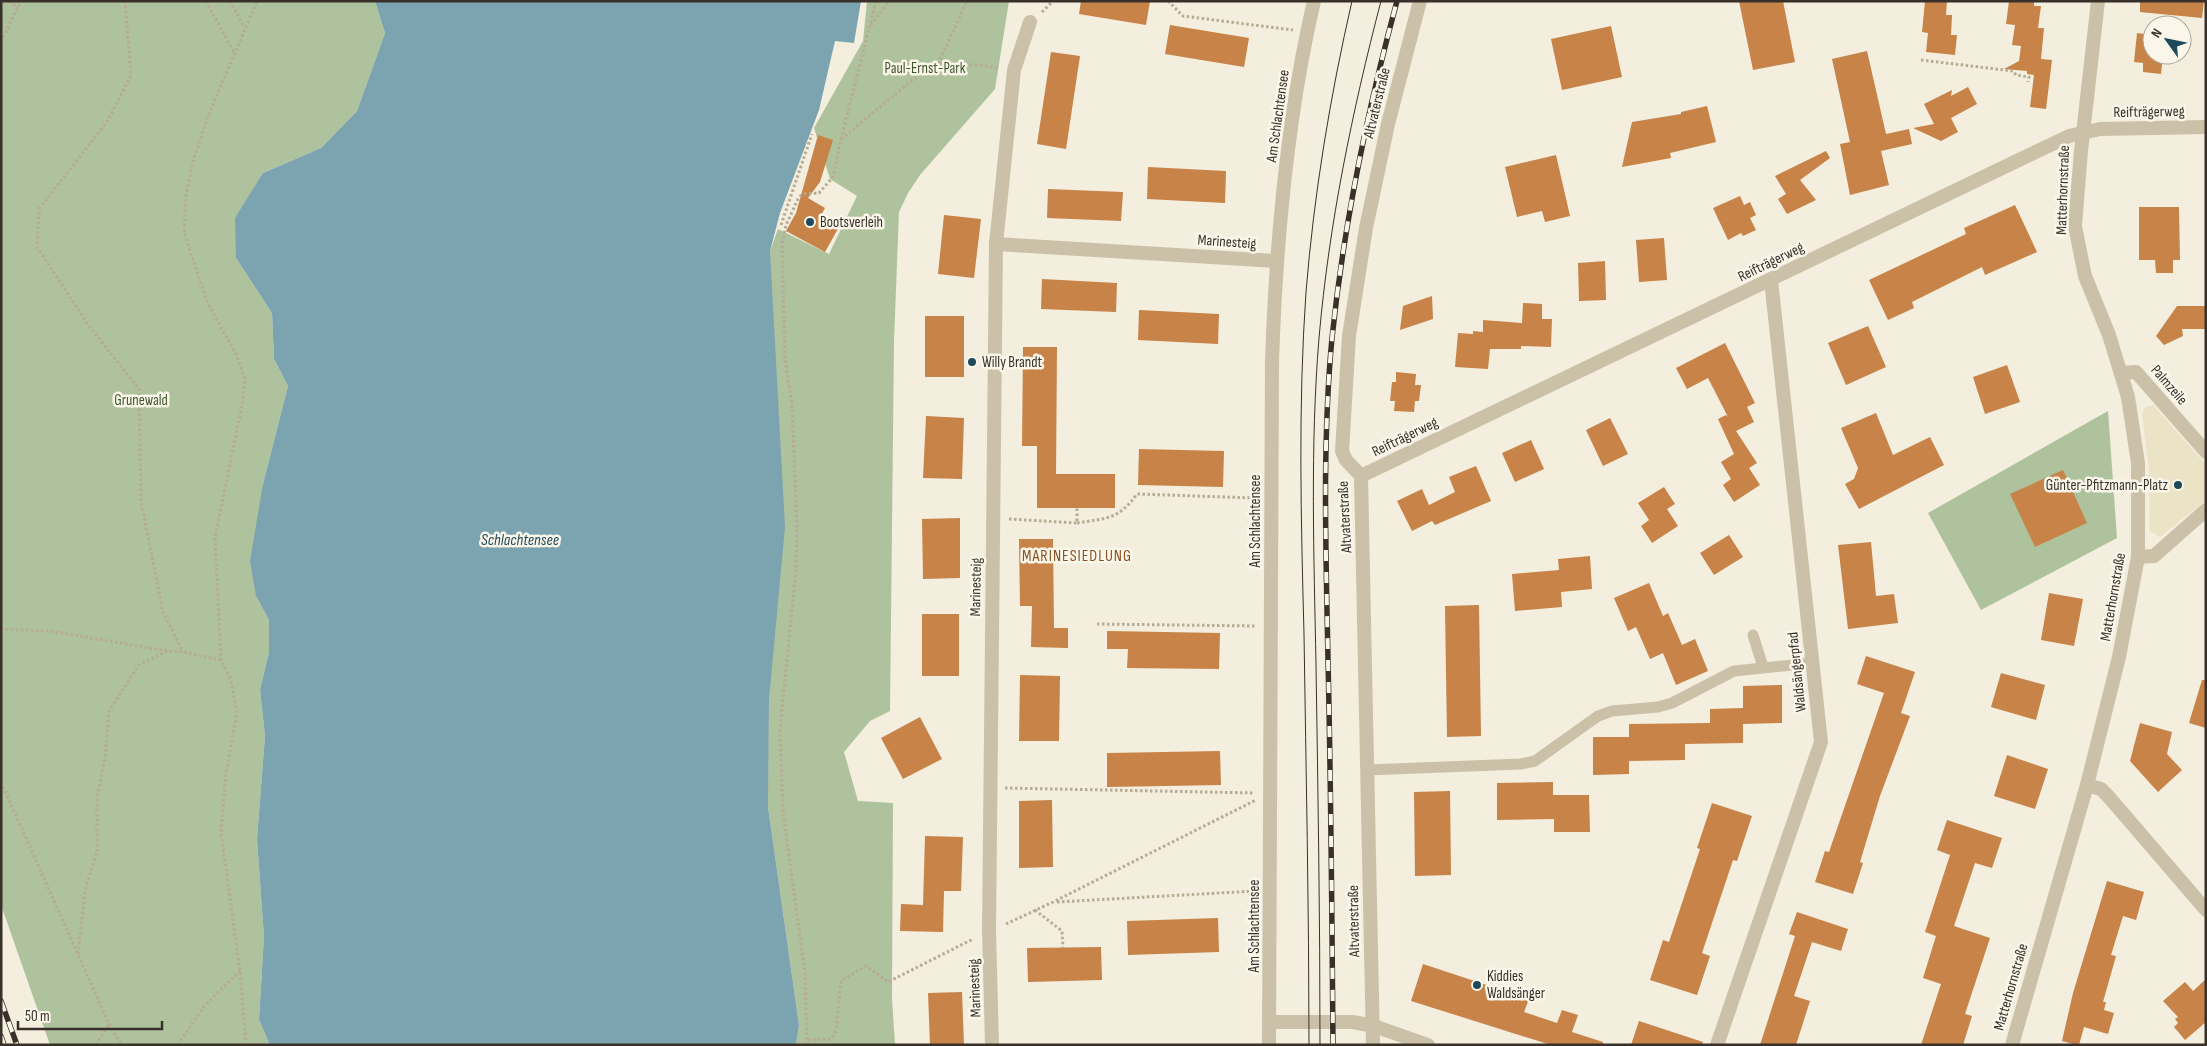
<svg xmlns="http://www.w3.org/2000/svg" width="2207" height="1046" viewBox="0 0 2207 1046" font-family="'Sofia Sans Condensed',sans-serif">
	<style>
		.green { fill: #aec29d }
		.plaza { fill: #ebe3c5 }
		.water { fill: #7ca3b0 }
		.building { fill: #c78348 }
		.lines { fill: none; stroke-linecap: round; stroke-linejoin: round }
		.path { stroke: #b7ab93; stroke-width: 3; stroke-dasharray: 2.5 2.5; stroke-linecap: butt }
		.service { stroke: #cbc1a9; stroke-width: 11 }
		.minor { stroke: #cbc1a9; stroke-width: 14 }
		.tram { stroke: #393129; stroke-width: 1 }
		.rail-casing { stroke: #393129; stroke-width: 5.5 }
		.rail { stroke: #faf6ea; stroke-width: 4; stroke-dasharray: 11; stroke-linecap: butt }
		.poi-dot { fill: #1e495b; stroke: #faf6ea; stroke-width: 2 }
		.labels { text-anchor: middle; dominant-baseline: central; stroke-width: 5; stroke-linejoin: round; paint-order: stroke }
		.park-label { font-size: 15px; fill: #3e572c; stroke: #faf6ea }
		.street-label { font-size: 15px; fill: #393129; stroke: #faf6ea }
		.poi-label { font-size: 15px; fill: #393129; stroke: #faf6ea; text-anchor: start }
		.water-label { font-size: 16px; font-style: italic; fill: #1e495b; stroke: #faf6ea }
		.neighbourhood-label { font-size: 16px; letter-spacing: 1px; fill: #895121; stroke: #faf6ea }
	</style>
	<rect width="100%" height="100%" fill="#f3eede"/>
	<g class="green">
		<polygon points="1,1 375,1 385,33 357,111 321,148 263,173 236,258 272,313 274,359 288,386 263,484 256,596 269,620 269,652 260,690 265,736 257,839 264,937 259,1020 270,1045 50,1045 1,905"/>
		<polygon points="867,1 1009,1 995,89 920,175 908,193 899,212 894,341 890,711 870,721 844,752 858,801 893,803 892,998 895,1045 796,1045 799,1025 768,807 770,251 778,229 829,254 857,196 830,179 814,128 863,41"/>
		<polygon points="2108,411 2117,538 1981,610 1928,513"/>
	</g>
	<polygon class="plaza" points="2153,405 2206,465 2206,500 2160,537 2150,531 2149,470 2142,413 2146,407"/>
	<polygon class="water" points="375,1 861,1 854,43 835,41 819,110 780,213 770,251 785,527 769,699 768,807 799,1025 796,1045 270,1045 259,1020 264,937 257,839 265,736 260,690 269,652 269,620 256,596 250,561 263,484 288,386 274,359 272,313 236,258 235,218 263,173 321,148 357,111 385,33"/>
	<g class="building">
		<polygon points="1081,1 1150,1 1146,25 1079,14"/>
		<polygon points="1739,1 1783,1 1795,62 1753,70"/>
		<polygon points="1925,1 1947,1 1946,15 1952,15 1951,35 1957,35 1955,55 1926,52 1928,33 1922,32"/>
		<polygon points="2009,1 2034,1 2034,6 2041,6 2038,28 2044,28 2041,59 2052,60 2046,109 2030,107 2034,75 2027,74 2027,71 2004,69 2019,61 2021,46 2012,45 2015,25 2006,24"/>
		<polygon points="2140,1 2204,1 2202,18 2140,12"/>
		<polygon points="1170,25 1249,38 1244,67 1165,54"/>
		<polygon points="1611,26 1622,77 1562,90 1551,39"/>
		<polygon points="2137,33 2152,35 2152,55 2163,55 2161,74 2143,72 2143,63 2134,62"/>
		<polygon points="1867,51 1886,134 1909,129 1912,144 1881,151 1889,185 1850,195 1840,144 1850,142 1832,59"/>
		<polygon points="1051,52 1080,56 1066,149 1037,144"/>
		<polygon points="1968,87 1977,104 1951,118 1958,132 1941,141 1913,128 1934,124 1924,104 1952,90 1951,96"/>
		<polygon points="1707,106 1716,142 1670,153 1671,158 1622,167 1632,122 1681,114 1681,112"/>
		<polygon points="818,135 833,140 820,182 808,198 825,208 820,217 839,227 825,252 786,231 796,213"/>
		<polygon points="1826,151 1830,158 1800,180 1816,200 1787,214 1778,199 1786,194 1775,176"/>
		<polygon points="1556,155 1570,216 1545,222 1542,211 1517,217 1505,167"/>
		<polygon points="1148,167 1226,171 1225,203 1147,199"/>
		<polygon points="1048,189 1123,192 1121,221 1047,218"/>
		<polygon points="1740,196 1744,205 1750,202 1756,215 1750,218 1756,230 1743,236 1741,233 1728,240 1713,208"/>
		<polygon points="2015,205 2037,252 1985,275 1982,267 1912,302 1914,308 1888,320 1869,280 1966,234 1964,228"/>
		<polygon points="2139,207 2179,207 2180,260 2173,260 2173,273 2156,273 2155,260 2139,260"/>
		<polygon points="944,215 981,219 974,278 938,274"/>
		<polygon points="1664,238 1667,280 1639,282 1636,240"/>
		<polygon points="1605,261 1606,300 1579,301 1578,263"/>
		<polygon points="1042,279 1117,283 1116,312 1041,309"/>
		<polygon points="1432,296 1433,319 1400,330 1403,306"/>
		<polygon points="1523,303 1542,304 1542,319 1552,319 1551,347 1521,346 1521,349 1490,349 1488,369 1455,367 1458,333 1473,334 1473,331 1483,332 1483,320 1522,323"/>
		<polygon points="2177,306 2206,306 2206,329 2182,329 2183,336 2164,345 2156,336"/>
		<polygon points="1139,310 1219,314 1218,344 1138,340"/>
		<rect x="925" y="316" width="39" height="61"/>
		<polygon points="1868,326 1886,367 1846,385 1828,343"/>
		<polygon points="1725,343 1755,403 1747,407 1754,422 1736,431 1757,463 1749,468 1760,485 1734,502 1723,485 1731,479 1721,462 1734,454 1718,419 1726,415 1728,417 1708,378 1687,389 1676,368"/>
		<polygon points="1023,347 1057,347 1056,474 1115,474 1115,508 1037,508 1037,446 1022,446"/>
		<polygon points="2007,365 2020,402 1985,414 1973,377"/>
		<polygon points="1396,372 1416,374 1415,385 1421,385 1419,401 1415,401 1414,412 1394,411 1395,401 1390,401 1392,382 1396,382"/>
		<polygon points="1876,413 1893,455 1930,437 1944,465 1859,509 1845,484 1854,479 1858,468 1841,428"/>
		<polygon points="926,416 964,418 962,479 923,478"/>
		<polygon points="1610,418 1628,454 1603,466 1586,430"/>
		<polygon points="1531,440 1544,469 1515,482 1502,453"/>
		<polygon points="1139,449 1224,451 1223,487 1138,485"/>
		<polygon points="1476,466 1491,501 1435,525 1432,521 1412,531 1397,501 1422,489 1429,505 1455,492 1449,477"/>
		<polygon points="2063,470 2087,523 2035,547 2010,494"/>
		<polygon points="1664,487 1675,504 1667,509 1678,526 1652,543 1641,526 1649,520 1638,503"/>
		<polygon points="960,518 960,578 923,579 922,519"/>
		<polygon points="1729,535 1743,557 1714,575 1700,553"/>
		<polygon points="1019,539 1053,539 1054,628 1068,628 1068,648 1031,647 1032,606 1020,606"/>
		<polygon points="1871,542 1876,596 1894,594 1898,623 1848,629 1838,545"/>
		<polygon points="1590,556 1592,589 1561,592 1562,607 1515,611 1512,574 1559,570 1558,559"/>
		<polygon points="1649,583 1663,616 1668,613 1682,645 1695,639 1708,671 1676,685 1663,653 1650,659 1636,627 1628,631 1614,598"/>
		<polygon points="2049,593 2083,599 2074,646 2041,640"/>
		<polygon points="1479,605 1481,736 1447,737 1445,606"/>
		<rect x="922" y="614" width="37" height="62"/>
		<polygon points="1107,631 1220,633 1219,669 1127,668 1128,649 1107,649"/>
		<polygon points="1866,656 1915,672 1901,713 1910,716 1880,796 1860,862 1863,863 1853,894 1815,882 1825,851 1829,852 1884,693 1857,684"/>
		<polygon points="2001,673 2045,685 2036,720 1991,707"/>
		<polygon points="1020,675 1060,676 1059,741 1019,741"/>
		<polygon points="2202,680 2206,680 2206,728 2189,723"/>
		<polygon points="1782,685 1782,723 1743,724 1743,743 1685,744 1685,760 1629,761 1629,774 1593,775 1593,737 1629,737 1629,724 1710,723 1710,709 1743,708 1743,686"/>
		<polygon points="920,717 942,759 903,779 881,738"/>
		<polygon points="2140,723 2172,732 2167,754 2182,770 2158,792 2130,761"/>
		<polygon points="1220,751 1221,785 1107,787 1107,753"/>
		<polygon points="2007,755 2048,769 2035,809 1994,796"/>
		<polygon points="1553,782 1553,795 1589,795 1590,832 1554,832 1554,819 1497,820 1497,783"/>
		<polygon points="1450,791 1451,875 1415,876 1414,792"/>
		<polygon points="1052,800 1053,867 1019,868 1019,801"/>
		<polygon points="1712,803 1752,816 1737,861 1733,860 1702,953 1710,956 1697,995 1650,980 1663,940 1669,942 1700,849 1697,848"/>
		<polygon points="1947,820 2002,838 1992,868 1975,863 1954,926 1990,938 1965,1014 1972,1016 1963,1045 1921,1045 1941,984 1923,978 1936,936 1925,932 1950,855 1937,850"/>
		<polygon points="925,836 963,837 961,891 944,891 943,932 900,931 901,904 923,905"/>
		<polygon points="2107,881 2144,892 2136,920 2123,916 2111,955 2116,956 2103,1002 2106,1002 2104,1010 2114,1013 2108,1034 2084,1027 2079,1045 2077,1045 2062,1041 2073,993"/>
		<polygon points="1797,912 1848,929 1841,951 1812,942 1794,996 1810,1001 1796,1045 1760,1045 1795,936 1789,934"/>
		<polygon points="1218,918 1219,952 1128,955 1127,921"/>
		<polygon points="1101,947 1102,980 1028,982 1027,948"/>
		<polygon points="1423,964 1529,999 1524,1012 1557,1023 1562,1010 1578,1015 1572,1032 1603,1042 1603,1045 1551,1045 1411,1001"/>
		<polygon points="2206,979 2206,1022 2185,1040 2174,1027 2178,1023 2175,1019 2178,1017 2163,1001 2185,982 2193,991"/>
		<polygon points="962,992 964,1045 930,1045 928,993"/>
		<polygon points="1639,1021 1703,1042 1702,1045 1631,1045"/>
	</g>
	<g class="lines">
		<g class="path">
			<polyline points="9,1 18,7"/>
			<polyline points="125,1 131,75 107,122 39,209 37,247 89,326 139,389 141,501 163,612 183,652"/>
			<polyline points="206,1 235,54"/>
			<polyline points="230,1 245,28"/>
			<polyline points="1168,1 1183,16 1293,30"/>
			<polyline points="1042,12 1053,1"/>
			<polyline points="871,25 889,1"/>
			<polyline points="1,42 21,1"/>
			<polyline points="1921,60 2013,71 2016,75 2029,77 2028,82"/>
			<polyline points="938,64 967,1"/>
			<polyline points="841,139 920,74 938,64 967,64 999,68"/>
			<polyline points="781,225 812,134"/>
			<polyline points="1009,519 1077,523 1077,508"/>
			<path d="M1077,523c30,-5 41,-3 60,-29l118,4"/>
			<polyline points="1097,624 1256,626"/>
			<polyline points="1,629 50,631 167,651 183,652 221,660"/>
			<polyline points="1,782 109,1024 122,1045"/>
			<polyline points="1005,788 1254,793"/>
			<polyline points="1057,902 1255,891"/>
			<polyline points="1035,910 1062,931 1063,948"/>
			<polyline points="1006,924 1053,902 1256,800"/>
			<polyline points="78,954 85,891 97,851 97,797 105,758 109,711 139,665 167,651"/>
			<polyline points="808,1040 831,1039 836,1030 841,981 866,966 888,982 973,939"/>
			<polyline points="96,1045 109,1024"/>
			<polyline points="178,1045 204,1006 240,971"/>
			<polyline points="246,1045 240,971 221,832 226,773 237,712 231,680 221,660 215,537 242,405 245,379 236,354 208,304 184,233 186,195 194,158 208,116 257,1"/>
			<polyline points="807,1045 805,973 783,812 780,729 796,570 797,527 792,404 785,359 782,246 786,225 799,197 804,194 819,193 833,177 841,139 876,1"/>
		</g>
		<g class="service">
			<polyline points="1753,635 1763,667"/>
			<polyline points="1367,770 1521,764 1535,761 1598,716 1612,711 1658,707 1672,703 1734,671 1812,663"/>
		</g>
		<g class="minor">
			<polyline points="996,244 1276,261"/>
			<polyline points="2122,373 2136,372 2206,452"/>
			<polyline points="1361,476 2069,136 2100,129 2206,127"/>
			<polyline points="2138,557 2154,556 2206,510"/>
			<polyline points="2087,785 2101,789 2108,796 2206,910"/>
			<polyline points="1270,1022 1353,1022 1374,1026 1428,1045"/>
			<polyline points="992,1045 989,931 996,244 1014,70 1030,22"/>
			<path d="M1269,1045l3,-684c4,-119 15,-244 42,-360"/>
			<polyline points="1373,1045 1361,476 1346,460 1342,451 1349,336 1366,228 1388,124 1420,1"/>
			<polyline points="1717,1045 1821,742 1771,280"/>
			<polyline points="2012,1045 2087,785 2119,657 2138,557 2138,463 2128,397 2109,335 2085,276 2075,226 2081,151 2098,1"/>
		</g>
		<g class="tram">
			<path d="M1309,1045c0,-137 -3,-274 -5,-411 -3,-114 -6,-228 2,-342 8,-98 24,-195 46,-291"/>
			<path d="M1320,1045c0,-127 -2,-253 -4,-380 -2,-109 -6,-218 3,-327 10,-114 33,-226 62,-337"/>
		</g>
		<g class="rail-casing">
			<g id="rail">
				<polyline points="1,1001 17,1045"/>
				<polyline points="1,1036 4,1045"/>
				<path d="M1333,1045c-1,-129 -2,-257 -5,-385 -2,-107 -6,-216 4,-322 12,-115 35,-226 65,-337"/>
			</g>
		</g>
		<use href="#rail" class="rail"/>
	</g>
	<g class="poi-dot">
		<circle cx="810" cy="222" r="5"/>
		<circle cx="972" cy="362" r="5"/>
		<circle cx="2178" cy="485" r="5"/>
		<circle cx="1477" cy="985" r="5"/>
	</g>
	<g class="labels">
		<g class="park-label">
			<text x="925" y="68">Paul-Ernst-Park</text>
			<text x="141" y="400">Grunewald</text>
		</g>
		<g class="street-label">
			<text transform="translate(1377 103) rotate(-76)">Altvaterstraße</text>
			<text transform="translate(2149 112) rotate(-1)">Reifträgerweg</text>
			<text transform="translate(1278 116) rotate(-82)">Am Schlachtensee</text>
			<text transform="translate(2063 190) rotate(-88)">Matterhornstraße</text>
			<text transform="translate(1227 242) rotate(4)">Marinesteig</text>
			<text transform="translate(1771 262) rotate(-26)">Reifträgerweg</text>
			<text transform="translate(2169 385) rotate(49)">Palmzeile</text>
			<text transform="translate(1405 437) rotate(-26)">Reifträgerweg</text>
			<text transform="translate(1345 517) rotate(-93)">Altvaterstraße</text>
			<text transform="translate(1255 521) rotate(-90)">Am Schlachtensee</text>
			<text transform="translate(976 587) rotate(-89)">Marinesteig</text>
			<text transform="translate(2113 597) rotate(-80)">Matterhornstraße</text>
			<text transform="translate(1797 672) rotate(-96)">Waldsängerpfad</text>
			<text transform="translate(1354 921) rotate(-91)">Altvaterstraße</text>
			<text transform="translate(1254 926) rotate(-90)">Am Schlachtensee</text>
			<text transform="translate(2011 987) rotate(-74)">Matterhornstraße</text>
			<text transform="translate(975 988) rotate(-92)">Marinesteig</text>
		</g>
		<g class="poi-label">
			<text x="820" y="222">Bootsverleih</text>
			<text x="982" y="362">Willy Brandt</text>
			<text x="2168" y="485" text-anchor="end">Günter-Pfitzmann-Platz</text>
			<text x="1487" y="976">Kiddies<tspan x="1487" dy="17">Waldsänger</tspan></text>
		</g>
		<g class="water-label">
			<text x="520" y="540">Schlachtensee</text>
		</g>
		<g class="neighbourhood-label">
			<text x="1077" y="556">MARINESIEDLUNG</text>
		</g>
	</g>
	<rect width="2207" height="1046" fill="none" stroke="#393129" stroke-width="5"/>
	<g transform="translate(2167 40) rotate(303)"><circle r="24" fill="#faf6ea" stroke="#ada79d"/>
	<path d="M0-4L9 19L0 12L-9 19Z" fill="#1e495b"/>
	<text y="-8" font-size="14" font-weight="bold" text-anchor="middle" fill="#393129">N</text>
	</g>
	<path d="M18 1021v8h144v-8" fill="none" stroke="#393129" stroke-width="2.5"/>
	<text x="25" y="1021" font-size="15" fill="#393129" stroke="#faf6ea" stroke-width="4" paint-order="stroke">50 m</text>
</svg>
